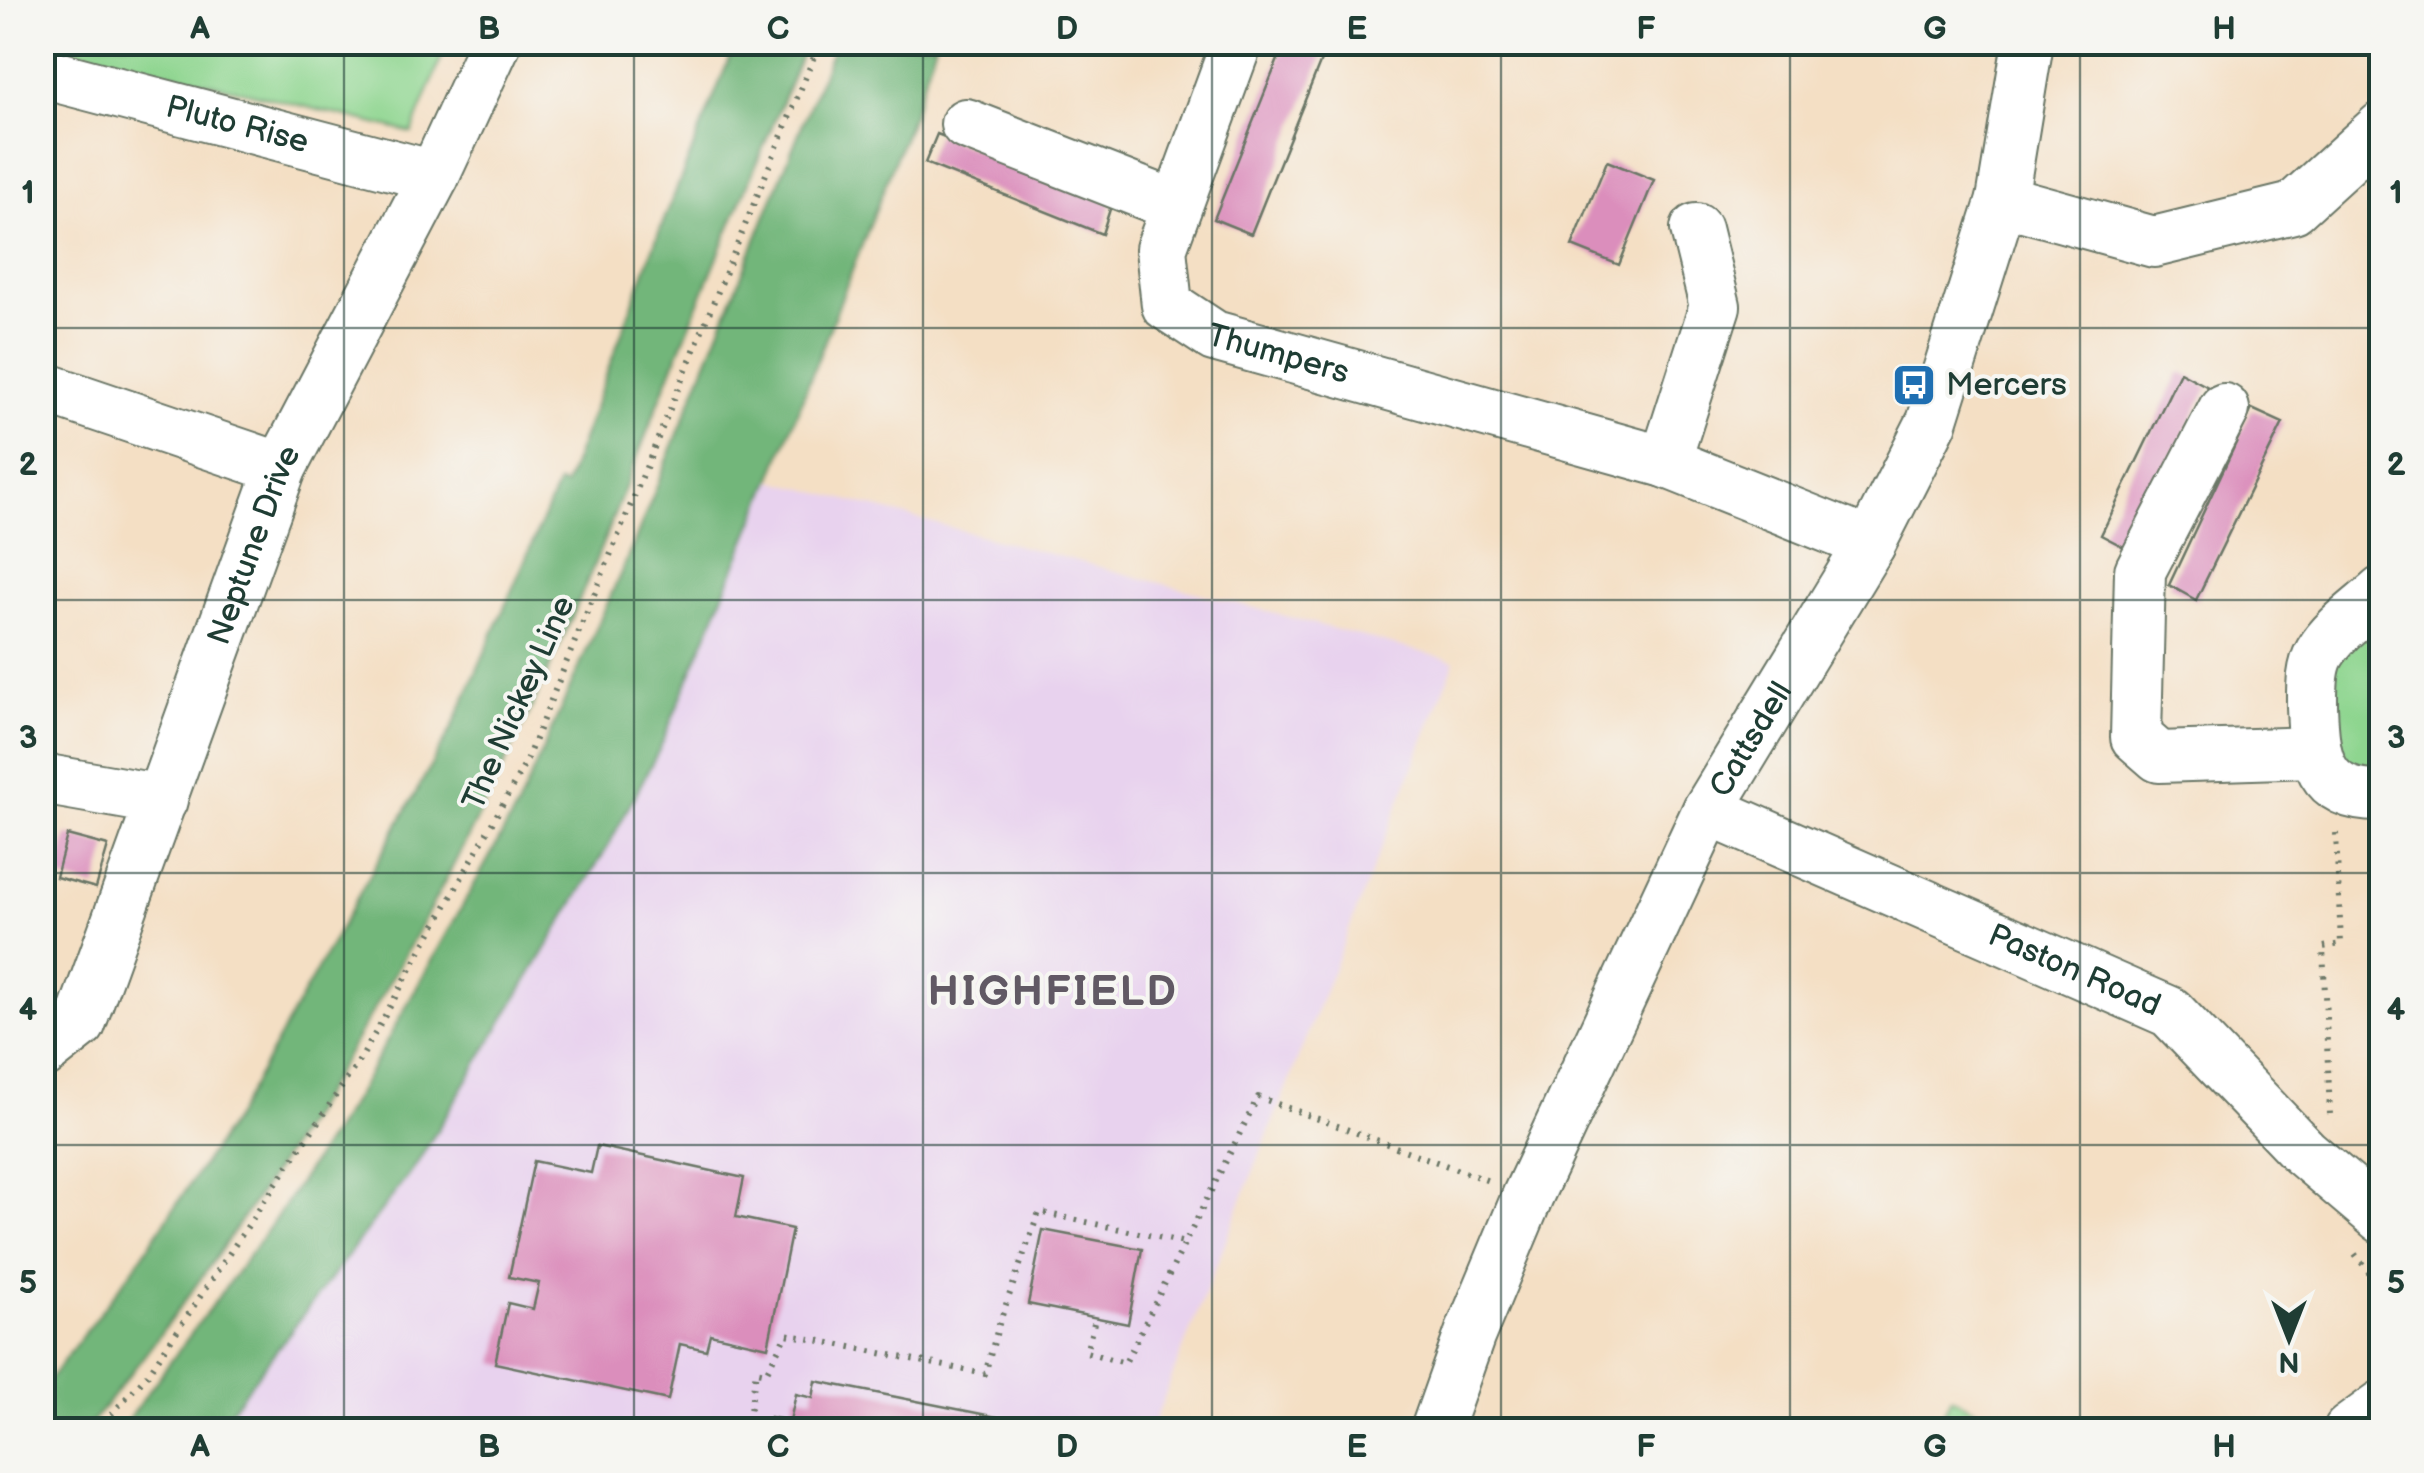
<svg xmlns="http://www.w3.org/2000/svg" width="2424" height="1473" viewBox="0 0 2424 1473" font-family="'Balsamiq Sans',sans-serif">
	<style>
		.built { fill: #e8d2ee }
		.green { fill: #8ed58f; stroke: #568962; stroke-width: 2.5 }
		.forest { fill: #72b67a; stroke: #487a57; stroke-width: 2.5 }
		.building { fill: #db8ebc }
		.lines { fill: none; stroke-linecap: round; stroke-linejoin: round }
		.minor-casing { stroke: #6a7666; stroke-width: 54 }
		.path { stroke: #6a7666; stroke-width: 6; stroke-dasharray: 2.5 8; stroke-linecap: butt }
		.minor { stroke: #fff; stroke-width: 50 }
		.grid { fill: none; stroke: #1f3d34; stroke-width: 2.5; stroke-opacity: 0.55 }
		.labels { text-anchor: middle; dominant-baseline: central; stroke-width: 8; stroke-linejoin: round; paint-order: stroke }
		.street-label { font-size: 32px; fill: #1f3d34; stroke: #f6f6f2 }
		.poi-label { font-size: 32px; fill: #1f3d34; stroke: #f6f6f2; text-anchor: start }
		.district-label { font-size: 42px; font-weight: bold; letter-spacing: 2.5px; fill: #615964; stroke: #f6f6f2 }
		.neatline { fill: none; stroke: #1f3d34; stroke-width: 4 }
		.grid-label { font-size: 32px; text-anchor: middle; font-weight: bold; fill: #1f3d34 }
	</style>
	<rect width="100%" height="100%" fill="#f6f6f2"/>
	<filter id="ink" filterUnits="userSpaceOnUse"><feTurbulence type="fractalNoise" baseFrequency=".01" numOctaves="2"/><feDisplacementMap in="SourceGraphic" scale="20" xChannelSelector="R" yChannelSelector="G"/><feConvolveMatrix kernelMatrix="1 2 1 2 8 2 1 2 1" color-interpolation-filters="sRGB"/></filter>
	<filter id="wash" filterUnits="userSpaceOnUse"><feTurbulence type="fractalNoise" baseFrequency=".0048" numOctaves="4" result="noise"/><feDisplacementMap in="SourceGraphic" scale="40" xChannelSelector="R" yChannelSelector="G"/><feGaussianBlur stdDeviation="2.25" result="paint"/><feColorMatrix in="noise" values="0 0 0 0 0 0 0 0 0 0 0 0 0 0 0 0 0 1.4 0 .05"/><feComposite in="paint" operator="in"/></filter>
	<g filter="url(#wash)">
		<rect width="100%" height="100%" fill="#f4dfc4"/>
		<polygon class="built" points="771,480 1455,661 1151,1430 216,1430 416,1165 608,846 660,748"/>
		<g class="green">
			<polygon points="43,42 447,42 447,43 412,133"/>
			<polygon points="2381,617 2381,781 2340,763 2329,664"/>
			<polygon points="1951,1397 2017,1430 1936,1430"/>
		</g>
		<g class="forest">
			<path d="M736,42l70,1c-43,107 -89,213 -132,321 -51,129 -101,260 -162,385 -117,241 -258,473 -426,681h-43v-42l93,-123 100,-150 217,-389 105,-242 7,2 93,-251z"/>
			<polygon points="835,43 936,43 913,113 771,480 660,748 608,846 416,1165 216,1430 120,1430 272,1224 355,1098 517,808 634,543"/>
		</g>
		<g id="blocks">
			<g class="building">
				<polygon points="1285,42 1299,42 1324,53 1251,234 1214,219"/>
				<polygon points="937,134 1112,203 1102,234 925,163"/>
				<polygon points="1607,161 1654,180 1619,265 1572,246"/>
				<polygon points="2180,372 2208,387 2126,548 2101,535"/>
				<polygon points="2252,409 2283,423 2196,600 2169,585"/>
				<polygon points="67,835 108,846 96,888 56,877"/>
				<polygon points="597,1146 744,1178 736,1217 792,1229 768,1347 710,1334 706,1350 680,1344 668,1400 495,1363 508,1303 533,1309 539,1283 509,1277 534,1161 591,1173"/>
				<polygon points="1043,1230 1142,1249 1128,1324 1028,1304"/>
				<polygon points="816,1381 997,1417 994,1430 768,1430 770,1417 790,1421 796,1394 813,1398"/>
			</g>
		</g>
	</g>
	<g filter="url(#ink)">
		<use href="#blocks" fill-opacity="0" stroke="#6a7666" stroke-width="2.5"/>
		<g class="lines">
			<g class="minor-casing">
				<g id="minor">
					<path id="s1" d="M1237,42l-76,207 6,56 47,31 451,126 205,82"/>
					<path id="s2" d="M42,73l392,103"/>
					<polyline points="966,124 1176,206"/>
					<polyline points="2002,200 2154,242 2293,208 2382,127"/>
					<polyline points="42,387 281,468"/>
					<polyline points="2224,409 2140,571 2136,737 2159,757 2313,752"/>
					<polyline points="1665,462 1715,306 1696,229"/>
					<path d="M2382,592c-21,19 -48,37 -62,61 -9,15 -8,36 -8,53 2,52 5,91 70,90"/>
					<polyline points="42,779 162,800"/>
					<path id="s3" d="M1708,810l462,202 134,140 78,66"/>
					<path id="s4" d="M42,1054l38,-30 201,-556 153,-292 62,-134"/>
					<path id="s5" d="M1436,1430l34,-96 58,-139 180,-385 162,-266 62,-122 70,-222 26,-158"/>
					<polyline points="2349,1430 2382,1406"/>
				</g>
			</g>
			<g class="path">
				<polyline points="2330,1114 2323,947 2341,944 2336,833"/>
				<polyline points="2355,1254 2382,1289"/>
				<polyline points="1094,1323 1086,1352 1125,1363 1258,1097 1489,1181"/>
				<polyline points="97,1430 148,1374 363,1055 524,766 820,42"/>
				<polyline points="747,1430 756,1371 766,1373 786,1334 985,1374 999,1324 1039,1212 1186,1243"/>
			</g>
			<use href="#minor" class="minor"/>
		</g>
	</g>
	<path class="grid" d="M344,42v1388M634,42v1388M923,42v1388M1212,42v1388M1501,42v1388M1790,42v1388M2080,42v1388M42,328h2340M42,600h2340M42,873h2340M42,1145h2340"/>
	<defs>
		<g id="bus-square" transform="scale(2.25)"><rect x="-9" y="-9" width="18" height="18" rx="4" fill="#1f6fb2" stroke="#f6f6f2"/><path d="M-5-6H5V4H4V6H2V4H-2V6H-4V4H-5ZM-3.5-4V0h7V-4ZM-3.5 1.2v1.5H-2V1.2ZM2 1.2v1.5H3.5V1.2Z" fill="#fff"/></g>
	</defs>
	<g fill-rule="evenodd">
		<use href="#bus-square" x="1914" y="385"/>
	</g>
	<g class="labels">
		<g class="street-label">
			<text stroke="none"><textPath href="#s2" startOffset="202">Pluto Rise</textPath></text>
			<text stroke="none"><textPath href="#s1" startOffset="400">Thumpers</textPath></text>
			<text stroke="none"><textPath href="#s4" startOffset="558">Neptune Drive</textPath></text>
			<text transform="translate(519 703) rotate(-66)">The Nickey Line</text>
			<text stroke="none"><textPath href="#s5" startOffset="760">Cattsdell</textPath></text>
			<text stroke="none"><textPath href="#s3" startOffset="400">Paston Road</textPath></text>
		</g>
		<g class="poi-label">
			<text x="1946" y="385">Mercers</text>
		</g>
		<g class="district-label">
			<text x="1053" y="992">HIGHFIELD</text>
		</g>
	</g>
	<rect width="2424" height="1473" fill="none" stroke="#f6f6f2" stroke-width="110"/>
	<g transform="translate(2289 1338) rotate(180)" stroke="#f6f6f2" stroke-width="8" paint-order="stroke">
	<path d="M0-8L18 38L0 25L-18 38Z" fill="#1f3d34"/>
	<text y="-15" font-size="28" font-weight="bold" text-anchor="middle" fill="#1f3d34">N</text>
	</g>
	<rect x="55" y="55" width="2314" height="1363" class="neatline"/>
	<g class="grid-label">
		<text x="200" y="39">A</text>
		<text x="489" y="39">B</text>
		<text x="778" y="39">C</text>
		<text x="1067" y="39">D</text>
		<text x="1357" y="39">E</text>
		<text x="1646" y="39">F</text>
		<text x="1935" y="39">G</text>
		<text x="2224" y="39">H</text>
		<text x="28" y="203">1</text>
		<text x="2396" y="203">1</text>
		<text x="28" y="475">2</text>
		<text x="2396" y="475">2</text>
		<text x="28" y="748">3</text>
		<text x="2396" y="748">3</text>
		<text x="28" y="1020">4</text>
		<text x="2396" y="1020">4</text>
		<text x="28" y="1293">5</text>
		<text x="2396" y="1293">5</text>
		<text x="200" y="1457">A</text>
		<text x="489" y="1457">B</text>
		<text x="778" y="1457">C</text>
		<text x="1067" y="1457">D</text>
		<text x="1357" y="1457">E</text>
		<text x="1646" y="1457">F</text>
		<text x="1935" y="1457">G</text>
		<text x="2224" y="1457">H</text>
	</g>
</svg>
